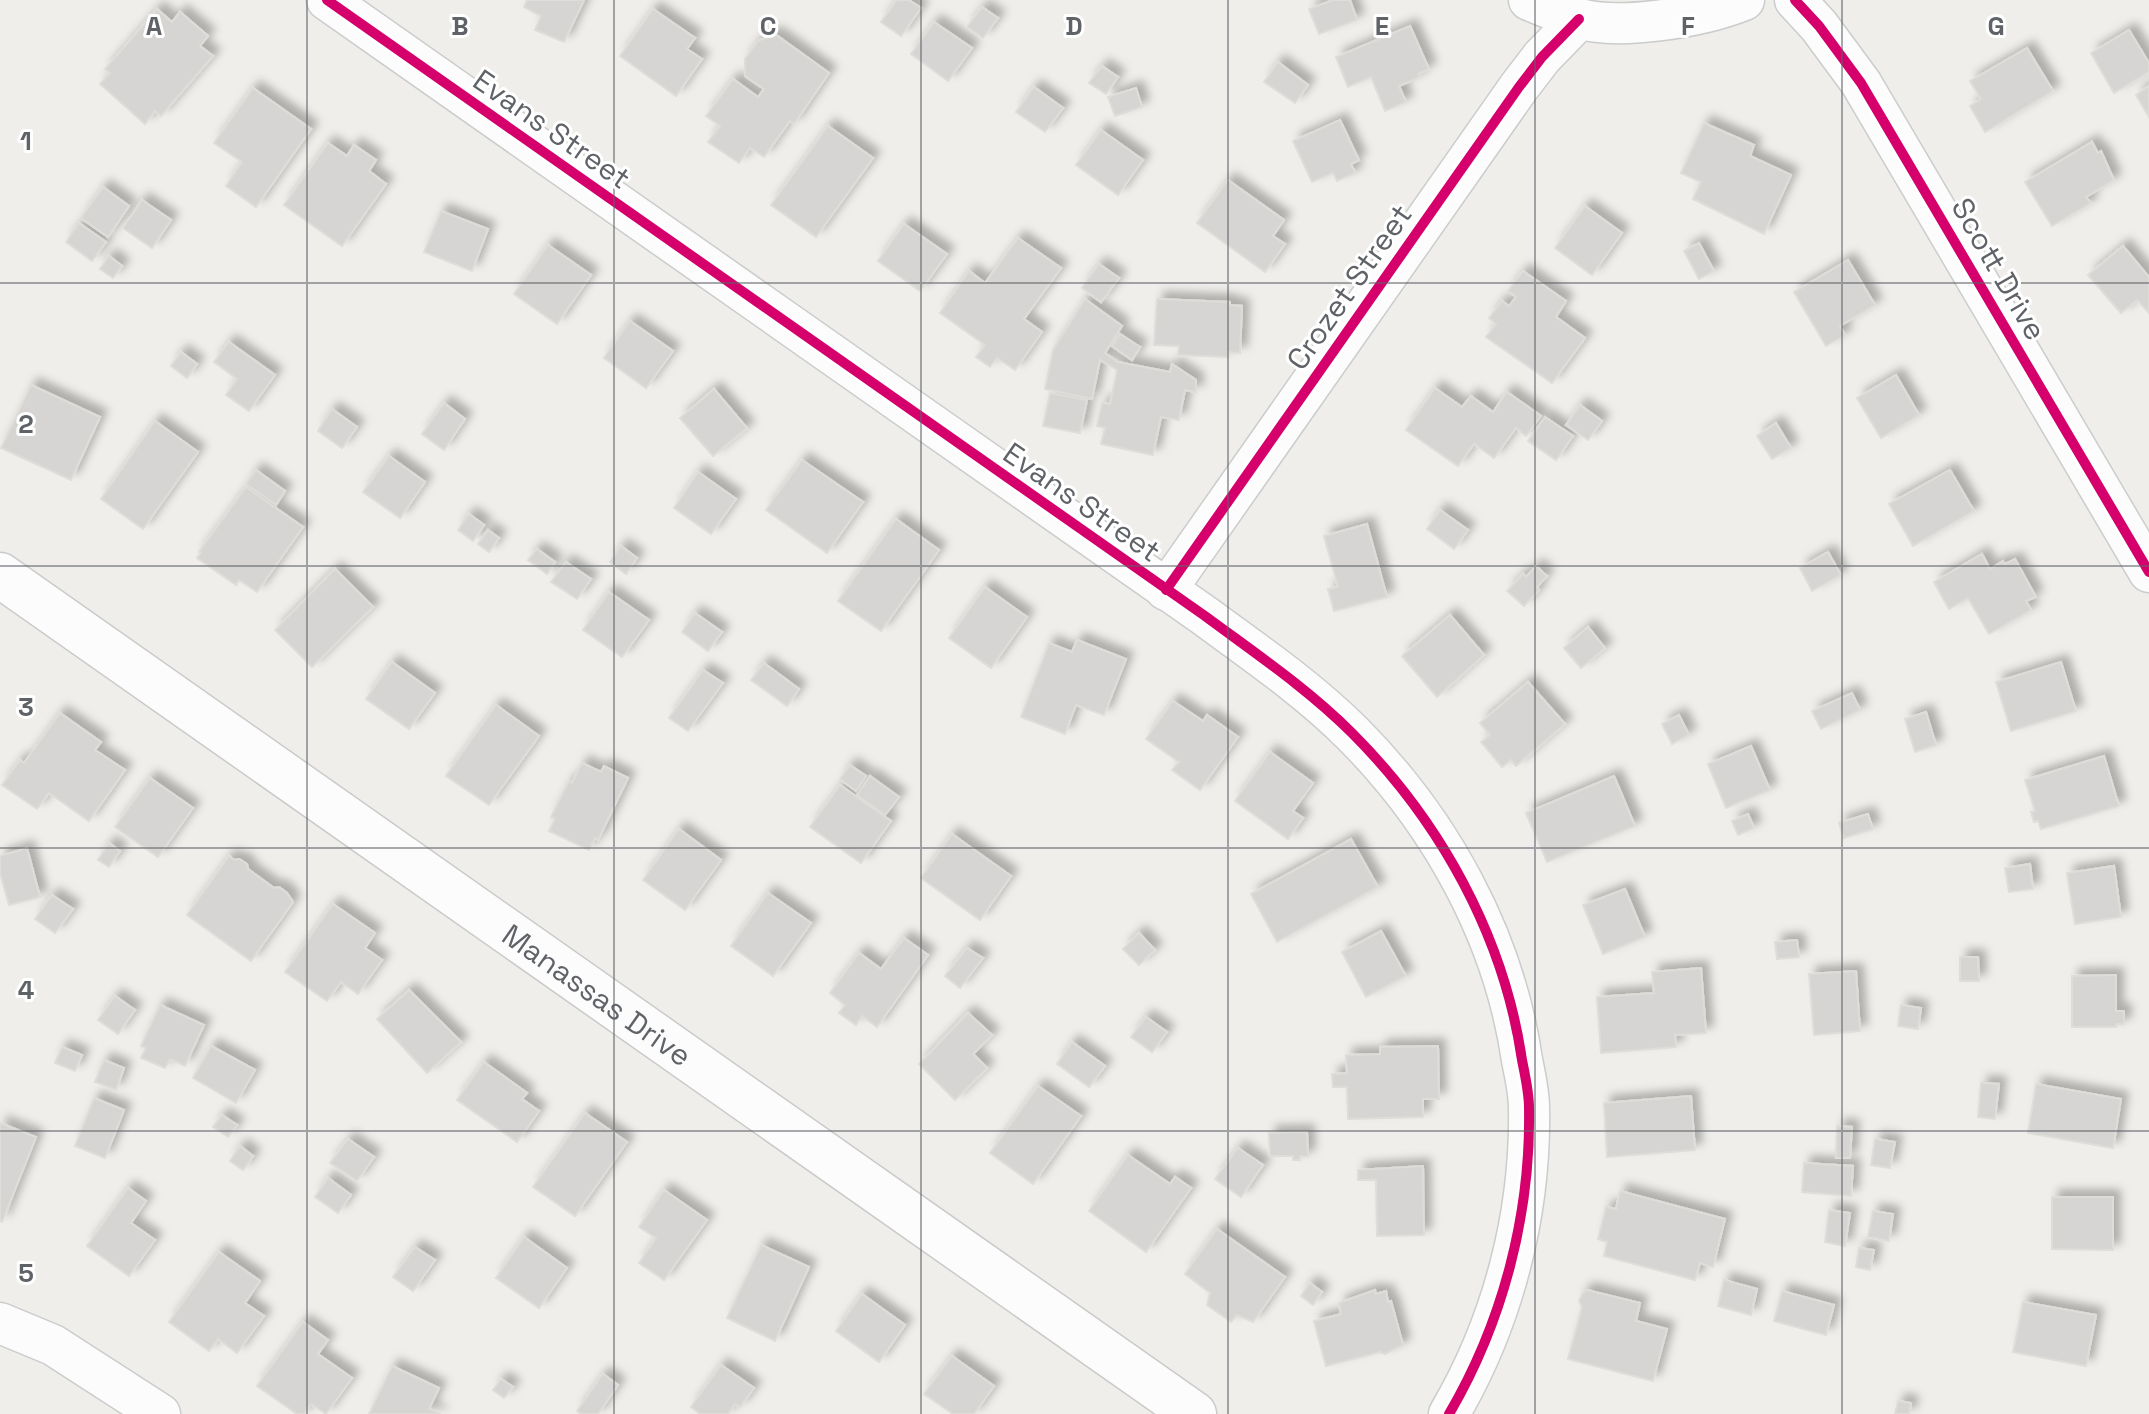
<svg xmlns="http://www.w3.org/2000/svg" width="2149" height="1414" viewBox="0 0 2149 1414" font-family="'Space Grotesk',sans-serif">
	<style>
		.building { fill: #d6d5d3; stroke: #deddd9; stroke-width: 2; filter: url(#shadow) }
		.lines { fill: none; stroke-linecap: round; stroke-linejoin: round }
		.minor-casing { stroke: #cbcccc; stroke-width: 43 }
		.secondary-casing { stroke: #cacacb; stroke-width: 47 }
		.minor { stroke: #fdfcfc; stroke-width: 40 }
		.secondary { stroke: #fdfcfc; stroke-width: 44 }
		.cycleway-casing { stroke: #fff; stroke-width: 15 }
		.cycleway { stroke: #d6006c; stroke-width: 10 }
		.grid { fill: none; stroke: #5f6368; stroke-width: 2; stroke-opacity: 0.55 }
		.labels { text-anchor: middle; dominant-baseline: central; stroke-width: 6; stroke-linejoin: round; paint-order: stroke }
		.street-label { font-size: 30px; fill: #5f6368; stroke: #fff }
		.grid-label { font-size: 26px; text-anchor: middle; font-weight: bold; fill: #5f6368; stroke: #fff; stroke-width: 6; stroke-linejoin: round; paint-order: stroke }
	</style>
	<defs>
		<filter id="shadow"><feDropShadow dx="7" dy="-7" stdDeviation="4" flood-color="#0004"/></filter>
	</defs>
	<rect width="100%" height="100%" fill="#efeeea"/>
	<g class="building">
		<polygon points="527,0 584,0 564,42 535,30 541,16 524,7"/>
		<polygon points="897,0 909,0 921,8 901,36 881,22"/>
		<polygon points="1333,0 1350,0 1357,20 1319,34 1309,9"/>
		<polygon points="982,7 998,18 983,38 967,27"/>
		<polygon points="157,9 172,22 180,12 208,36 200,46 213,56 161,116 155,111 145,124 100,84 110,73 105,69"/>
		<polygon points="653,9 695,38 687,49 702,59 676,96 620,56"/>
		<polygon points="934,22 972,48 948,81 911,54"/>
		<polygon points="1410,26 1429,69 1418,74 1420,77 1399,86 1406,102 1385,111 1371,77 1348,87 1336,57"/>
		<polygon points="2129,30 2149,63 2149,72 2114,93 2091,53"/>
		<polygon points="775,34 829,73 794,124 790,121 764,157 750,148 739,163 708,142 720,126 706,116 733,79 758,97 764,89 745,76 745,59 758,41"/>
		<polygon points="2027,48 2053,91 1985,132 1970,106 1981,99 1970,81"/>
		<polygon points="1278,62 1308,85 1295,103 1264,82"/>
		<polygon points="1102,66 1118,77 1106,94 1089,83"/>
		<polygon points="2149,86 2149,117 2136,95"/>
		<polygon points="1034,87 1063,108 1045,132 1016,112"/>
		<polygon points="253,88 311,129 256,207 226,186 242,162 214,143"/>
		<polygon points="1136,88 1142,107 1115,116 1108,97"/>
		<polygon points="1340,120 1359,160 1351,164 1355,173 1337,181 1333,173 1312,182 1293,141"/>
		<polygon points="1704,123 1754,145 1750,156 1791,175 1764,234 1693,199 1701,182 1681,173"/>
		<polygon points="828,126 873,158 816,237 771,205"/>
		<polygon points="1101,130 1143,160 1118,195 1076,165"/>
		<polygon points="2092,142 2098,153 2101,151 2114,180 2086,197 2091,203 2052,226 2025,182"/>
		<polygon points="328,143 347,156 354,145 376,160 369,171 386,184 342,246 284,205"/>
		<polygon points="1228,180 1284,220 1273,236 1285,244 1265,272 1197,223"/>
		<polygon points="103,187 129,206 108,237 81,218"/>
		<polygon points="142,200 171,220 152,248 123,228"/>
		<polygon points="1585,206 1622,233 1592,275 1555,248"/>
		<polygon points="441,211 488,229 472,271 424,252"/>
		<polygon points="79,223 106,242 92,261 66,242"/>
		<polygon points="904,224 947,254 920,291 878,261"/>
		<polygon points="1018,238 1061,268 1024,319 1042,332 1015,370 997,358 990,367 976,357 985,345 940,313 969,271 985,283"/>
		<polygon points="1699,243 1714,271 1699,279 1684,251"/>
		<polygon points="548,245 591,275 557,324 514,294"/>
		<polygon points="2123,246 2149,277 2149,313 2137,300 2121,313 2088,275"/>
		<polygon points="109,256 122,266 113,278 100,269"/>
		<polygon points="1848,260 1875,305 1840,326 1845,335 1826,346 1794,292"/>
		<polygon points="1099,264 1119,278 1101,302 1082,288"/>
		<polygon points="1523,271 1566,301 1556,317 1585,338 1552,383 1486,337 1496,324 1489,318 1502,301 1509,306 1516,297 1508,291"/>
		<polygon points="1085,299 1122,326 1105,353 1118,362 1170,372 1172,364 1196,380 1196,392 1185,390 1179,420 1161,417 1153,455 1101,444 1105,428 1097,426 1102,403 1110,404 1117,370 1100,360 1092,399 1045,389 1053,350"/>
		<polygon points="1157,299 1230,302 1230,305 1242,306 1240,353 1228,352 1228,357 1178,355 1179,346 1154,345"/>
		<polygon points="630,321 673,351 646,388 604,358"/>
		<polygon points="1120,334 1140,347 1132,360 1112,346"/>
		<polygon points="229,342 275,375 249,411 226,395 237,379 214,362"/>
		<polygon points="181,352 197,364 187,378 171,366"/>
		<polygon points="1896,375 1919,415 1881,438 1857,398"/>
		<polygon points="31,385 100,417 71,480 1,448"/>
		<polygon points="1435,388 1462,407 1471,396 1493,412 1507,392 1541,416 1526,436 1516,428 1494,458 1474,444 1458,466 1406,430"/>
		<polygon points="714,389 747,428 713,456 680,418"/>
		<polygon points="1050,393 1087,400 1080,433 1043,426"/>
		<polygon points="444,403 465,419 444,450 422,434"/>
		<polygon points="1580,405 1602,421 1588,440 1566,425"/>
		<polygon points="332,409 357,427 342,448 318,431"/>
		<polygon points="1545,417 1573,436 1556,460 1528,441"/>
		<polygon points="155,421 198,452 143,529 101,499"/>
		<polygon points="1776,423 1791,448 1772,459 1757,436"/>
		<polygon points="389,456 425,482 400,518 363,492"/>
		<polygon points="802,460 863,502 827,553 766,510"/>
		<polygon points="256,470 285,491 276,505 246,484"/>
		<polygon points="1950,470 1974,511 1913,546 1889,504"/>
		<polygon points="698,472 736,499 711,534 674,508"/>
		<polygon points="246,487 303,527 257,592 239,580 236,585 197,558 201,553 199,552"/>
		<polygon points="1440,510 1468,530 1454,549 1427,529"/>
		<polygon points="469,514 484,525 473,541 458,530"/>
		<polygon points="896,519 939,550 881,631 838,601"/>
		<polygon points="1367,524 1387,597 1334,611 1328,589 1338,587 1324,536"/>
		<polygon points="488,530 499,538 489,552 478,544"/>
		<polygon points="621,546 637,558 626,574 610,562"/>
		<polygon points="537,549 555,562 547,574 528,560"/>
		<polygon points="1828,552 1841,575 1812,591 1800,568"/>
		<polygon points="1982,554 1990,569 2003,561 2005,564 2015,559 2036,597 2026,601 2031,610 1989,634 1968,598 1949,609 1934,582"/>
		<polygon points="566,562 591,579 577,599 551,582"/>
		<polygon points="1536,566 1547,576 1537,587 1539,590 1524,606 1507,591 1523,574 1526,577"/>
		<polygon points="335,569 373,607 312,667 275,630"/>
		<polygon points="985,587 1027,617 991,668 949,638"/>
		<polygon points="609,592 649,620 622,657 583,630"/>
		<polygon points="695,613 722,632 708,651 682,632"/>
		<polygon points="1450,615 1484,655 1437,697 1402,656"/>
		<polygon points="1588,627 1605,648 1581,668 1564,648"/>
		<polygon points="1077,640 1126,659 1104,715 1076,705 1065,734 1021,717 1049,643 1072,652"/>
		<polygon points="392,662 435,693 409,729 366,699"/>
		<polygon points="2061,662 2076,711 2011,731 1996,682"/>
		<polygon points="764,663 799,689 787,706 751,680"/>
		<polygon points="703,670 723,683 688,731 669,718"/>
		<polygon points="1528,682 1565,724 1516,766 1511,760 1502,767 1481,742 1490,735 1480,723"/>
		<polygon points="1852,693 1860,710 1821,729 1812,711"/>
		<polygon points="1173,701 1203,721 1207,715 1238,737 1200,790 1172,770 1179,762 1146,739"/>
		<polygon points="496,705 539,736 489,805 446,776"/>
		<polygon points="1926,712 1936,745 1915,752 1905,719"/>
		<polygon points="60,713 101,742 95,750 125,770 89,821 49,793 37,809 2,785 20,760 24,763"/>
		<polygon points="1679,715 1689,735 1672,744 1662,724"/>
		<polygon points="1751,746 1770,790 1726,808 1708,764"/>
		<polygon points="1270,752 1313,783 1293,811 1303,818 1288,839 1235,801"/>
		<polygon points="2104,756 2119,806 2041,829 2038,821 2034,822 2031,812 2035,811 2025,780"/>
		<polygon points="582,763 601,772 604,766 628,778 598,840 595,838 589,850 549,831 555,819 551,817 569,781 572,783"/>
		<polygon points="850,765 866,776 856,791 840,779"/>
		<polygon points="870,776 899,797 885,815 857,795"/>
		<polygon points="1614,776 1635,826 1547,862 1526,813"/>
		<polygon points="150,778 193,808 158,857 115,827"/>
		<polygon points="840,785 891,821 861,863 810,827"/>
		<polygon points="1748,814 1754,828 1738,835 1732,821"/>
		<polygon points="1868,814 1873,829 1844,838 1839,823"/>
		<polygon points="679,829 721,860 685,910 643,880"/>
		<polygon points="952,834 1011,876 980,920 921,878"/>
		<polygon points="1351,839 1378,887 1277,942 1251,894"/>
		<polygon points="109,843 120,851 109,867 98,860"/>
		<polygon points="27,848 40,897 9,905 0,873 0,856"/>
		<polygon points="229,856 234,860 239,859 247,864 248,869 274,888 279,887 287,893 293,902 251,961 187,915"/>
		<polygon points="2030,864 2033,889 2009,892 2005,868"/>
		<polygon points="2114,866 2121,917 2075,924 2067,873"/>
		<polygon points="1625,889 1645,937 1603,954 1583,905"/>
		<polygon points="768,893 811,923 773,976 731,946"/>
		<polygon points="52,895 73,909 55,933 35,919"/>
		<polygon points="333,904 375,933 365,948 382,960 358,994 341,982 327,1001 285,972"/>
		<polygon points="1381,931 1406,976 1366,997 1342,952"/>
		<polygon points="1139,933 1155,950 1139,965 1123,949"/>
		<polygon points="904,938 928,955 877,1027 862,1016 856,1025 839,1013 845,1005 830,993 859,953 881,969"/>
		<polygon points="1797,940 1799,957 1777,959 1775,942"/>
		<polygon points="967,948 983,958 960,988 945,976"/>
		<polygon points="1960,957 1978,957 1979,981 1960,981"/>
		<polygon points="1701,968 1706,1033 1675,1035 1676,1047 1601,1053 1597,997 1654,993 1652,972"/>
		<polygon points="1856,971 1860,1031 1814,1035 1809,974"/>
		<polygon points="2116,975 2116,1011 2124,1011 2124,1024 2116,1024 2116,1027 2072,1027 2072,976"/>
		<polygon points="409,990 461,1042 427,1073 377,1019"/>
		<polygon points="115,996 135,1010 118,1034 98,1020"/>
		<polygon points="160,1005 204,1025 185,1066 170,1059 165,1068 141,1058 146,1048 141,1046"/>
		<polygon points="1901,1005 1921,1008 1918,1029 1898,1026"/>
		<polygon points="968,1013 992,1035 973,1054 987,1068 955,1100 919,1064"/>
		<polygon points="1146,1017 1167,1032 1152,1052 1131,1037"/>
		<polygon points="1072,1042 1105,1066 1089,1087 1057,1064"/>
		<polygon points="211,1046 255,1070 236,1103 193,1078"/>
		<polygon points="1438,1046 1439,1099 1423,1099 1423,1117 1348,1119 1347,1087 1333,1087 1332,1074 1347,1073 1346,1055 1380,1054 1380,1047"/>
		<polygon points="62,1047 82,1055 75,1071 55,1063"/>
		<polygon points="104,1060 124,1068 116,1090 95,1082"/>
		<polygon points="484,1062 527,1093 522,1099 539,1111 517,1142 457,1100"/>
		<polygon points="1981,1083 1999,1084 1995,1119 1978,1117"/>
		<polygon points="2036,1084 2121,1099 2113,1148 2028,1133"/>
		<polygon points="1038,1086 1081,1116 1033,1184 990,1153"/>
		<polygon points="1691,1096 1695,1150 1607,1157 1604,1103"/>
		<polygon points="94,1098 124,1110 105,1158 75,1146"/>
		<polygon points="585,1113 627,1142 575,1216 533,1187"/>
		<polygon points="222,1115 237,1125 228,1137 213,1127"/>
		<polygon points="0,1123 36,1137 2,1222 0,1221"/>
		<polygon points="1837,1126 1852,1127 1850,1158 1836,1158"/>
		<polygon points="1307,1132 1308,1156 1300,1156 1300,1160 1293,1160 1293,1156 1270,1156 1269,1133"/>
		<polygon points="348,1139 374,1157 357,1181 330,1163"/>
		<polygon points="1875,1139 1895,1142 1890,1168 1871,1165"/>
		<polygon points="240,1146 253,1156 243,1170 230,1161"/>
		<polygon points="1238,1148 1263,1165 1241,1197 1215,1179"/>
		<polygon points="1128,1155 1170,1184 1175,1177 1191,1188 1146,1252 1089,1211"/>
		<polygon points="1804,1163 1853,1166 1851,1196 1802,1192"/>
		<polygon points="1423,1166 1424,1235 1377,1236 1376,1180 1358,1180 1358,1170"/>
		<polygon points="328,1178 351,1195 338,1213 315,1197"/>
		<polygon points="128,1188 146,1201 131,1223 155,1240 129,1276 87,1246"/>
		<polygon points="664,1190 707,1220 664,1280 639,1263 656,1238 639,1227"/>
		<polygon points="1620,1191 1725,1219 1713,1267 1700,1263 1695,1280 1604,1256 1607,1242 1598,1239 1606,1207 1616,1209"/>
		<polygon points="2052,1197 2113,1197 2113,1250 2052,1249"/>
		<polygon points="1829,1210 1850,1213 1845,1246 1825,1242"/>
		<polygon points="1873,1211 1893,1214 1889,1241 1868,1237"/>
		<polygon points="1217,1229 1285,1277 1253,1322 1237,1315 1231,1322 1207,1305 1210,1293 1185,1274"/>
		<polygon points="524,1237 567,1268 539,1308 496,1278"/>
		<polygon points="761,1245 809,1267 775,1341 727,1318"/>
		<polygon points="415,1247 435,1260 413,1291 393,1277"/>
		<polygon points="1859,1248 1874,1250 1870,1270 1856,1267"/>
		<polygon points="219,1252 260,1281 245,1303 264,1316 237,1353 218,1339 209,1351 169,1322"/>
		<polygon points="1724,1280 1757,1289 1751,1315 1718,1306"/>
		<polygon points="1310,1283 1322,1292 1313,1305 1301,1296"/>
		<polygon points="1375,1290 1376,1294 1386,1291 1388,1302 1391,1301 1403,1345 1385,1354 1380,1352 1326,1366 1314,1321 1341,1314 1339,1303"/>
		<polygon points="1587,1290 1640,1303 1636,1321 1667,1329 1653,1381 1568,1359 1582,1307 1579,1301 1582,1294"/>
		<polygon points="1782,1291 1834,1305 1826,1335 1774,1321"/>
		<polygon points="862,1294 905,1325 879,1362 836,1331"/>
		<polygon points="2023,1302 2096,1315 2086,1366 2013,1352"/>
		<polygon points="303,1322 328,1340 318,1354 352,1378 326,1414 311,1404 304,1414 297,1414 257,1386"/>
		<polygon points="952,1356 994,1386 974,1414 953,1414 924,1394"/>
		<polygon points="721,1365 754,1388 740,1407 735,1404 728,1414 700,1414 691,1407"/>
		<polygon points="392,1366 439,1388 429,1409 441,1414 369,1414"/>
		<polygon points="603,1374 618,1385 598,1414 581,1414 577,1411"/>
		<polygon points="501,1379 513,1387 504,1398 493,1390"/>
		<polygon points="1898,1401 1911,1403 1909,1414 1895,1414"/>
	</g>
	<g class="lines">
		<g class="minor-casing">
			<g id="minor">
				<path d="M327,0l878,616c50,37 103,73 147,117 88,88 152,203 170,327 3,15 7,32 7,48 2,106 -26,214 -80,306"/>
				<path d="M1529,0c15,6 31,13 47,18 44,13 126,-1 168,-18"/>
				<polyline points="1795,0 1819,26 1861,83 2149,572"/>
				<polyline points="1166,590 1519,87 1542,57 1579,19"/>
				<polyline points="0,1323 53,1345 160,1414"/>
			</g>
		</g>
		<g class="secondary-casing">
			<g id="secondary">
				<path id="s1" d="M0,575l1194,839"/>
			</g>
		</g>
		<use href="#minor" class="minor"/>
		<use href="#secondary" class="secondary"/>
		<g class="cycleway-casing">
			<g id="cycleway">
				<path d="M327,0l878,616c50,37 103,73 147,117 88,88 152,203 170,327 3,15 7,32 7,48 2,106 -26,214 -80,306"/>
				<polyline points="1795,0 1819,26 1861,83 2149,572"/>
				<polyline points="1166,590 1519,87 1542,57 1579,19"/>
			</g>
		</g>
		<use href="#cycleway" class="cycleway"/>
	</g>
	<path class="grid" d="M307,0v1414M614,0v1414M921,0v1414M1228,0v1414M1535,0v1414M1842,0v1414M0,283h2149M0,566h2149M0,848h2149M0,1131h2149"/>
	<g class="labels">
		<g class="street-label">
			<text transform="translate(552 129) rotate(35)">Evans Street</text>
			<text transform="translate(1999 269) rotate(60)">Scott Drive</text>
			<text transform="translate(1349 287) rotate(-55)">Crozet Street</text>
			<text transform="translate(1082 502) rotate(35)">Evans Street</text>
			<text stroke="none"><textPath href="#s1" startOffset="730">Manassas Drive</textPath></text>
		</g>
	</g>
	<g class="grid-label">
		<text x="154" y="35">A</text>
		<text x="460" y="35">B</text>
		<text x="768" y="35">C</text>
		<text x="1074" y="35">D</text>
		<text x="1382" y="35">E</text>
		<text x="1688" y="35">F</text>
		<text x="1996" y="35">G</text>
		<text x="26" y="150">1</text>
		<text x="26" y="433">2</text>
		<text x="26" y="716">3</text>
		<text x="26" y="999">4</text>
		<text x="26" y="1282">5</text>
	</g>
</svg>
